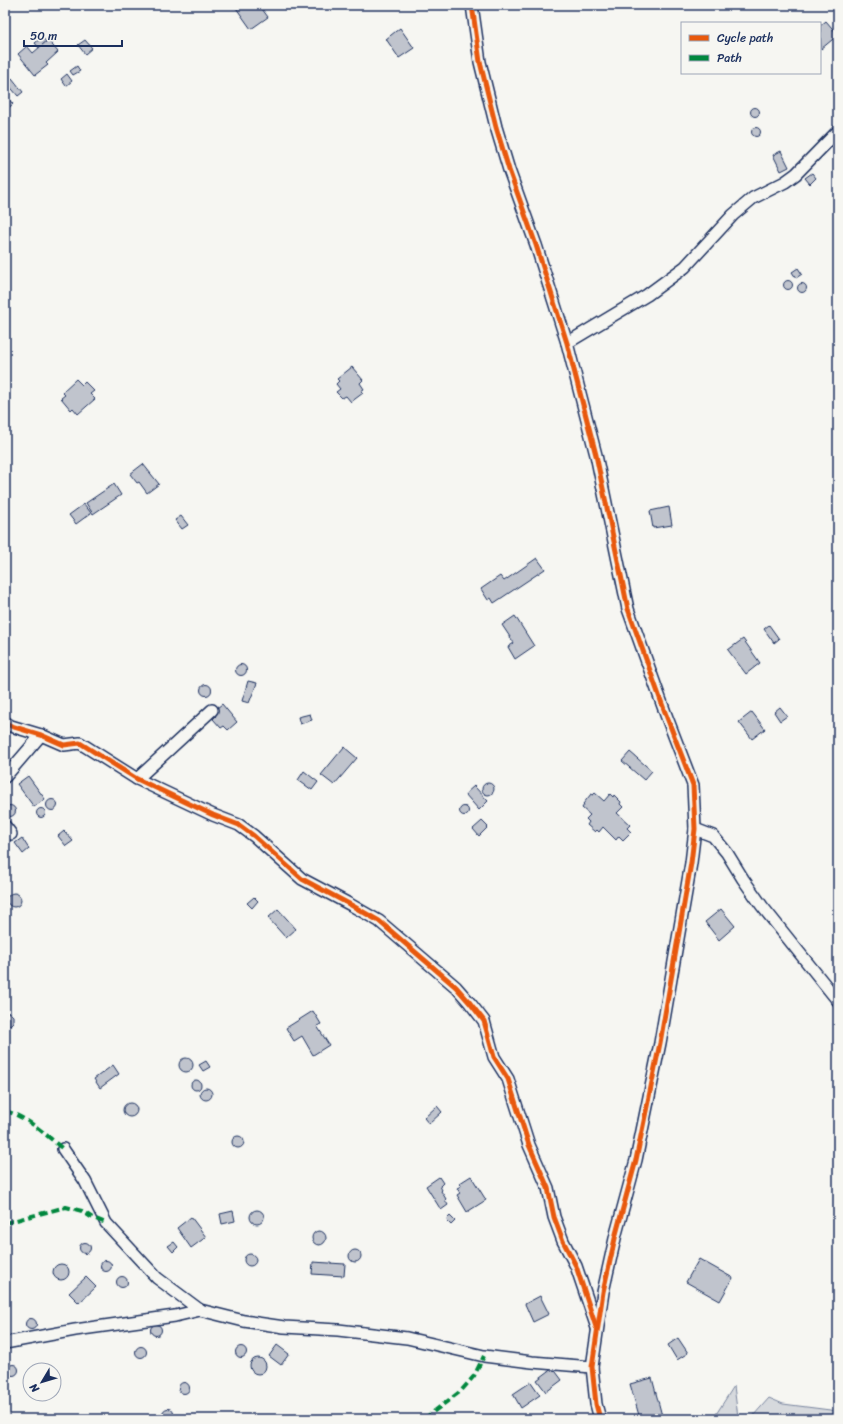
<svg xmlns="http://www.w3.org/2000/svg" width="843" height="1424" viewBox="0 0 843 1424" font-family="Sriracha,sans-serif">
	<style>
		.green { fill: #d6d9dd; stroke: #78849e }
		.building { fill: #c0c4cd; stroke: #1b2f5e }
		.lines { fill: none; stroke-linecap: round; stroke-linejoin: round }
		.street-casing { stroke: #1b2f5e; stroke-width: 14 }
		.street { stroke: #f6f6f2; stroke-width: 11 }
		.quiet { stroke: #00873e; stroke-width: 4; stroke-dasharray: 8 4; stroke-linecap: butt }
		.cycleway-casing { stroke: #f6f6f2; stroke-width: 8 }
		.cycleway { stroke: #e8590c; stroke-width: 5 }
	</style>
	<rect width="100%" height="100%" fill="#f6f6f2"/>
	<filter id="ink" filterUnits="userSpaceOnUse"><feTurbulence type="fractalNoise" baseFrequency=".025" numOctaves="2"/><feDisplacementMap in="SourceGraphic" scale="8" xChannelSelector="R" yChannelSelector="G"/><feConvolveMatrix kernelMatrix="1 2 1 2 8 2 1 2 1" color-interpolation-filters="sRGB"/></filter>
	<g filter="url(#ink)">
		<polygon class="green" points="734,1386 738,1417 753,1416 769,1398 783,1404 838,1411 838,1419 713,1419"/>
		<g class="building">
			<polygon points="234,5 259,5 268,17 251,29"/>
			<polygon points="826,21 838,35 821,49 820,26"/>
			<polygon points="400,28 414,48 399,58 386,39"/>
			<polygon points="42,37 46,42 39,48 35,43"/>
			<polygon points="48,40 58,52 46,63 48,65 35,75 18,54 27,46 33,53"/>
			<polygon points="85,40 92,48 85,54 78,45"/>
			<polygon points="77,66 80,71 73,75 70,71"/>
			<polygon points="67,74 72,81 66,86 61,79"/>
			<polygon points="12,78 23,92 18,96 6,82"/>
			<polygon points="5,95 13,104 5,111"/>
			<circle cx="755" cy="112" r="4.5"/>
			<circle cx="756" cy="132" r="4.5"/>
			<polygon points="781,151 789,167 781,171 773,155"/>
			<polygon points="812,173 816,178 810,184 805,178"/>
			<polygon points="798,268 802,274 796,278 792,272"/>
			<circle cx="788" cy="285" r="4.5"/>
			<circle cx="802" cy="288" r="4.5"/>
			<polygon points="352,367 363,380 360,383 364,389 361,391 363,393 351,402 346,396 342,398 336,392 340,389 336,384 339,381 337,379"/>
			<polygon points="76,379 82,385 85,382 94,391 90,394 95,399 78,414 73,408 71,410 61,398 65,395 62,392"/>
			<polygon points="143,464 159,484 147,493 139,482 137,483 130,474"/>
			<polygon points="114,484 121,495 93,514 86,503"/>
			<polygon points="84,504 91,513 76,524 69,515"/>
			<polygon points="669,507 672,525 653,528 650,511"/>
			<polygon points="181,516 188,525 182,529 175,520"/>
			<polygon points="537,558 545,569 494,603 491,598 488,600 481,589 500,576 504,581"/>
			<polygon points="515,616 534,646 515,659 508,647 514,643 502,625"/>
			<polygon points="769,625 779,639 774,643 764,629"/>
			<polygon points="743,639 760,663 746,674 728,650"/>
			<circle cx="241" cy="670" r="5.5"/>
			<polygon points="248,681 257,683 249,703 242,701"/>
			<circle cx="206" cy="690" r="5.5"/>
			<polygon points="222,704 237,722 228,730 224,726 221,728 213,719 216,716 212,712"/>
			<polygon points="780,707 787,716 780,721 774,712"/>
			<polygon points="752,712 765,729 752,739 739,722"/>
			<polygon points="310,714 312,720 300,724 298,717"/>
			<polygon points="344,747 357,758 334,785 321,775"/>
			<polygon points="630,752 652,771 644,780 622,761"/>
			<polygon points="304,771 318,782 312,790 298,780"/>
			<polygon points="28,776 45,799 34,807 17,784"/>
			<circle cx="488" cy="789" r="6"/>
			<polygon points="474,786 488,801 479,810 465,794"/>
			<polygon points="595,793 604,801 610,794 613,797 614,795 621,802 620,804 623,807 617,813 630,825 627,828 631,832 623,840 619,836 616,840 603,827 599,832 597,830 595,832 587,825 589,822 586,819 590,815 582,808 584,805 583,804 591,794 593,795"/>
			<circle cx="52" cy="805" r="5.5"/>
			<circle cx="10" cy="811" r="5.5"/>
			<circle cx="464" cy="811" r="4.5"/>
			<circle cx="41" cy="813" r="4.5"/>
			<polygon points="482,821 488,827 479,836 473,829"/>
			<polygon points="64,831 73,841 66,846 58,836"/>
			<polygon points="22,838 29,849 23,854 15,843"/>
			<circle cx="14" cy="900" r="7"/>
			<polygon points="254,897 258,901 252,908 247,903"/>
			<polygon points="278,909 296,929 286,938 268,918"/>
			<polygon points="721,909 735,926 719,940 705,922"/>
			<polygon points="313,1011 321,1024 317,1026 329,1045 313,1055 302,1036 294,1041 286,1028"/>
			<polygon points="5,1012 10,1013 13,1016 13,1022 10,1025 5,1025"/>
			<circle cx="186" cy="1065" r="7"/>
			<polygon points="206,1061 210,1067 203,1071 199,1065"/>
			<polygon points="113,1065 119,1074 100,1088 94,1079"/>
			<circle cx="196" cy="1085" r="5"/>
			<circle cx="206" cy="1094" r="6"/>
			<circle cx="130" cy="1110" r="7"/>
			<polygon points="437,1106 442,1112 429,1124 424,1118"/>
			<circle cx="238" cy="1142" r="6"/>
			<polygon points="471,1176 486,1200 467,1212 457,1195 460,1193 457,1188 461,1186 460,1183"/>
			<polygon points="439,1177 443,1183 440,1186 442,1190 441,1191 446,1199 445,1200 448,1205 441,1210 426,1186"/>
			<circle cx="257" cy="1217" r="7"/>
			<polygon points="233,1211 235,1221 222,1224 220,1214"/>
			<polygon points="450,1216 455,1221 451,1225 446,1220"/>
			<polygon points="191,1217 206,1237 191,1248 177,1228"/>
			<circle cx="319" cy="1238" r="7"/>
			<polygon points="174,1242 178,1247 173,1252 168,1246"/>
			<circle cx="85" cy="1248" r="5.5"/>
			<circle cx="355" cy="1256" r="6"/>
			<circle cx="250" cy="1260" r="6"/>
			<polygon points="699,1259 733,1278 720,1301 686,1282"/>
			<circle cx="106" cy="1266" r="5.5"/>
			<polygon points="313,1262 345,1264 344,1276 312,1274"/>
			<circle cx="61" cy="1272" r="8"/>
			<circle cx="122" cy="1282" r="5.5"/>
			<polygon points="86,1277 96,1287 79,1303 69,1293"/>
			<polygon points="540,1296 549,1314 533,1322 525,1304"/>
			<circle cx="31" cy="1324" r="5.5"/>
			<circle cx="156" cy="1330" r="5.5"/>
			<polygon points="678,1338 688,1353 677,1360 668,1345"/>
			<polygon points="277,1345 289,1354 281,1365 269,1356"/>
			<circle cx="241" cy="1352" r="5.5"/>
			<circle cx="141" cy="1352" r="5.5"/>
			<circle cx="258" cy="1366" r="8"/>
			<circle cx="13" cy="1370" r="5.5"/>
			<polygon points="553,1368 562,1380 546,1392 537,1380"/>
			<polygon points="652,1378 662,1416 649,1419 640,1419 630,1384"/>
			<polygon points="531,1382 540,1395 521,1408 513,1394"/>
			<circle cx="184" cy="1388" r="5.5"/>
			<circle cx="168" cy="1414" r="5.5"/>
		</g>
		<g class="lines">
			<g class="street-casing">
				<g id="street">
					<polyline points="472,5 480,62 496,127 509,170 536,245 567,343 596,455 628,609 666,715 693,785 695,829 691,863 660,1043 636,1160 616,1234 603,1292 592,1367 596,1404 600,1419"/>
					<polyline points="567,343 647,295 685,267 733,215 753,198 785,182 796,174 838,131"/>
					<polyline points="5,722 11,726 41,735 64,745 80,743 137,779 213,815 239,825 254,836 302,879 351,905 379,921 456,987 470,1003 484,1021 494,1057 508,1079 529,1145 548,1188 554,1217 563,1241 576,1266 597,1328"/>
					<polyline points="5,777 41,735"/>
					<polyline points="137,779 212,710"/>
					<polyline points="5,826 11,834"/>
					<polyline points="695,829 713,836 727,853 743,879 762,906 838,1001"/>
					<polyline points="63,1149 85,1181 106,1223 157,1278 200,1310 244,1321 284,1327 338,1330 407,1338 484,1356 532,1362 592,1367"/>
					<polyline points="5,1343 75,1330 175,1316 200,1310"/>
				</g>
			</g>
			<use href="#street" class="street"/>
			<g class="quiet">
				<path d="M5,1111c23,6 41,24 58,38"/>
				<polyline points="5,1223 66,1207 82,1211 91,1217 106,1223"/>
				<polyline points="424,1419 461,1391 474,1376 484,1356"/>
			</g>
			<g class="cycleway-casing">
				<g id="cycleway">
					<polyline points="472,5 480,62 496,127 509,170 536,245 567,343 596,455 628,609 666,715 693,785 695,829 691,863 660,1043 636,1160 616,1234 603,1292 592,1367 596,1404 600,1419"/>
					<polyline points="5,722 11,726 41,735 64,745 80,743 137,779 213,815 239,825 254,836 302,879 351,905 379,921 456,987 470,1003 484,1021 494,1057 508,1079 529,1145 548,1188 554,1217 563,1241 576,1266 596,1327"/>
				</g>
			</g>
			<use href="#cycleway" class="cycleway"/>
		</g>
	</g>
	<rect width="843" height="1424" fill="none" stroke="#f6f6f2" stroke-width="20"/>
	<rect x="10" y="10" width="823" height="1404" fill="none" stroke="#1b2f5e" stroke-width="1.5" filter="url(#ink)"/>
	<rect x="681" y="22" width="140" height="52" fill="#f6f6f2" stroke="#9ea6b7"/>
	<rect x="689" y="35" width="20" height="6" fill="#e8590c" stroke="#9ea6b7"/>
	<text x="717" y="42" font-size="12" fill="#1b2f5e">Cycle path</text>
	<rect x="689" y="55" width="20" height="6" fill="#00873e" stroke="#9ea6b7"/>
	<text x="717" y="62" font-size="12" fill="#1b2f5e">Path</text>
	<g transform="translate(42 1382) rotate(232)"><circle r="19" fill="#f6f6f2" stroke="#9ea6b7"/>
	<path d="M0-3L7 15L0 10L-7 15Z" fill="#1b2f5e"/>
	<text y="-6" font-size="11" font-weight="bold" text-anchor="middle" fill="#1b2f5e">N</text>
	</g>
	<path d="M24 40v6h98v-6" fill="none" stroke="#1b2f5e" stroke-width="2"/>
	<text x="30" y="40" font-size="12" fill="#1b2f5e" stroke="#f6f6f2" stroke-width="3" paint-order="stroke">50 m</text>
</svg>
